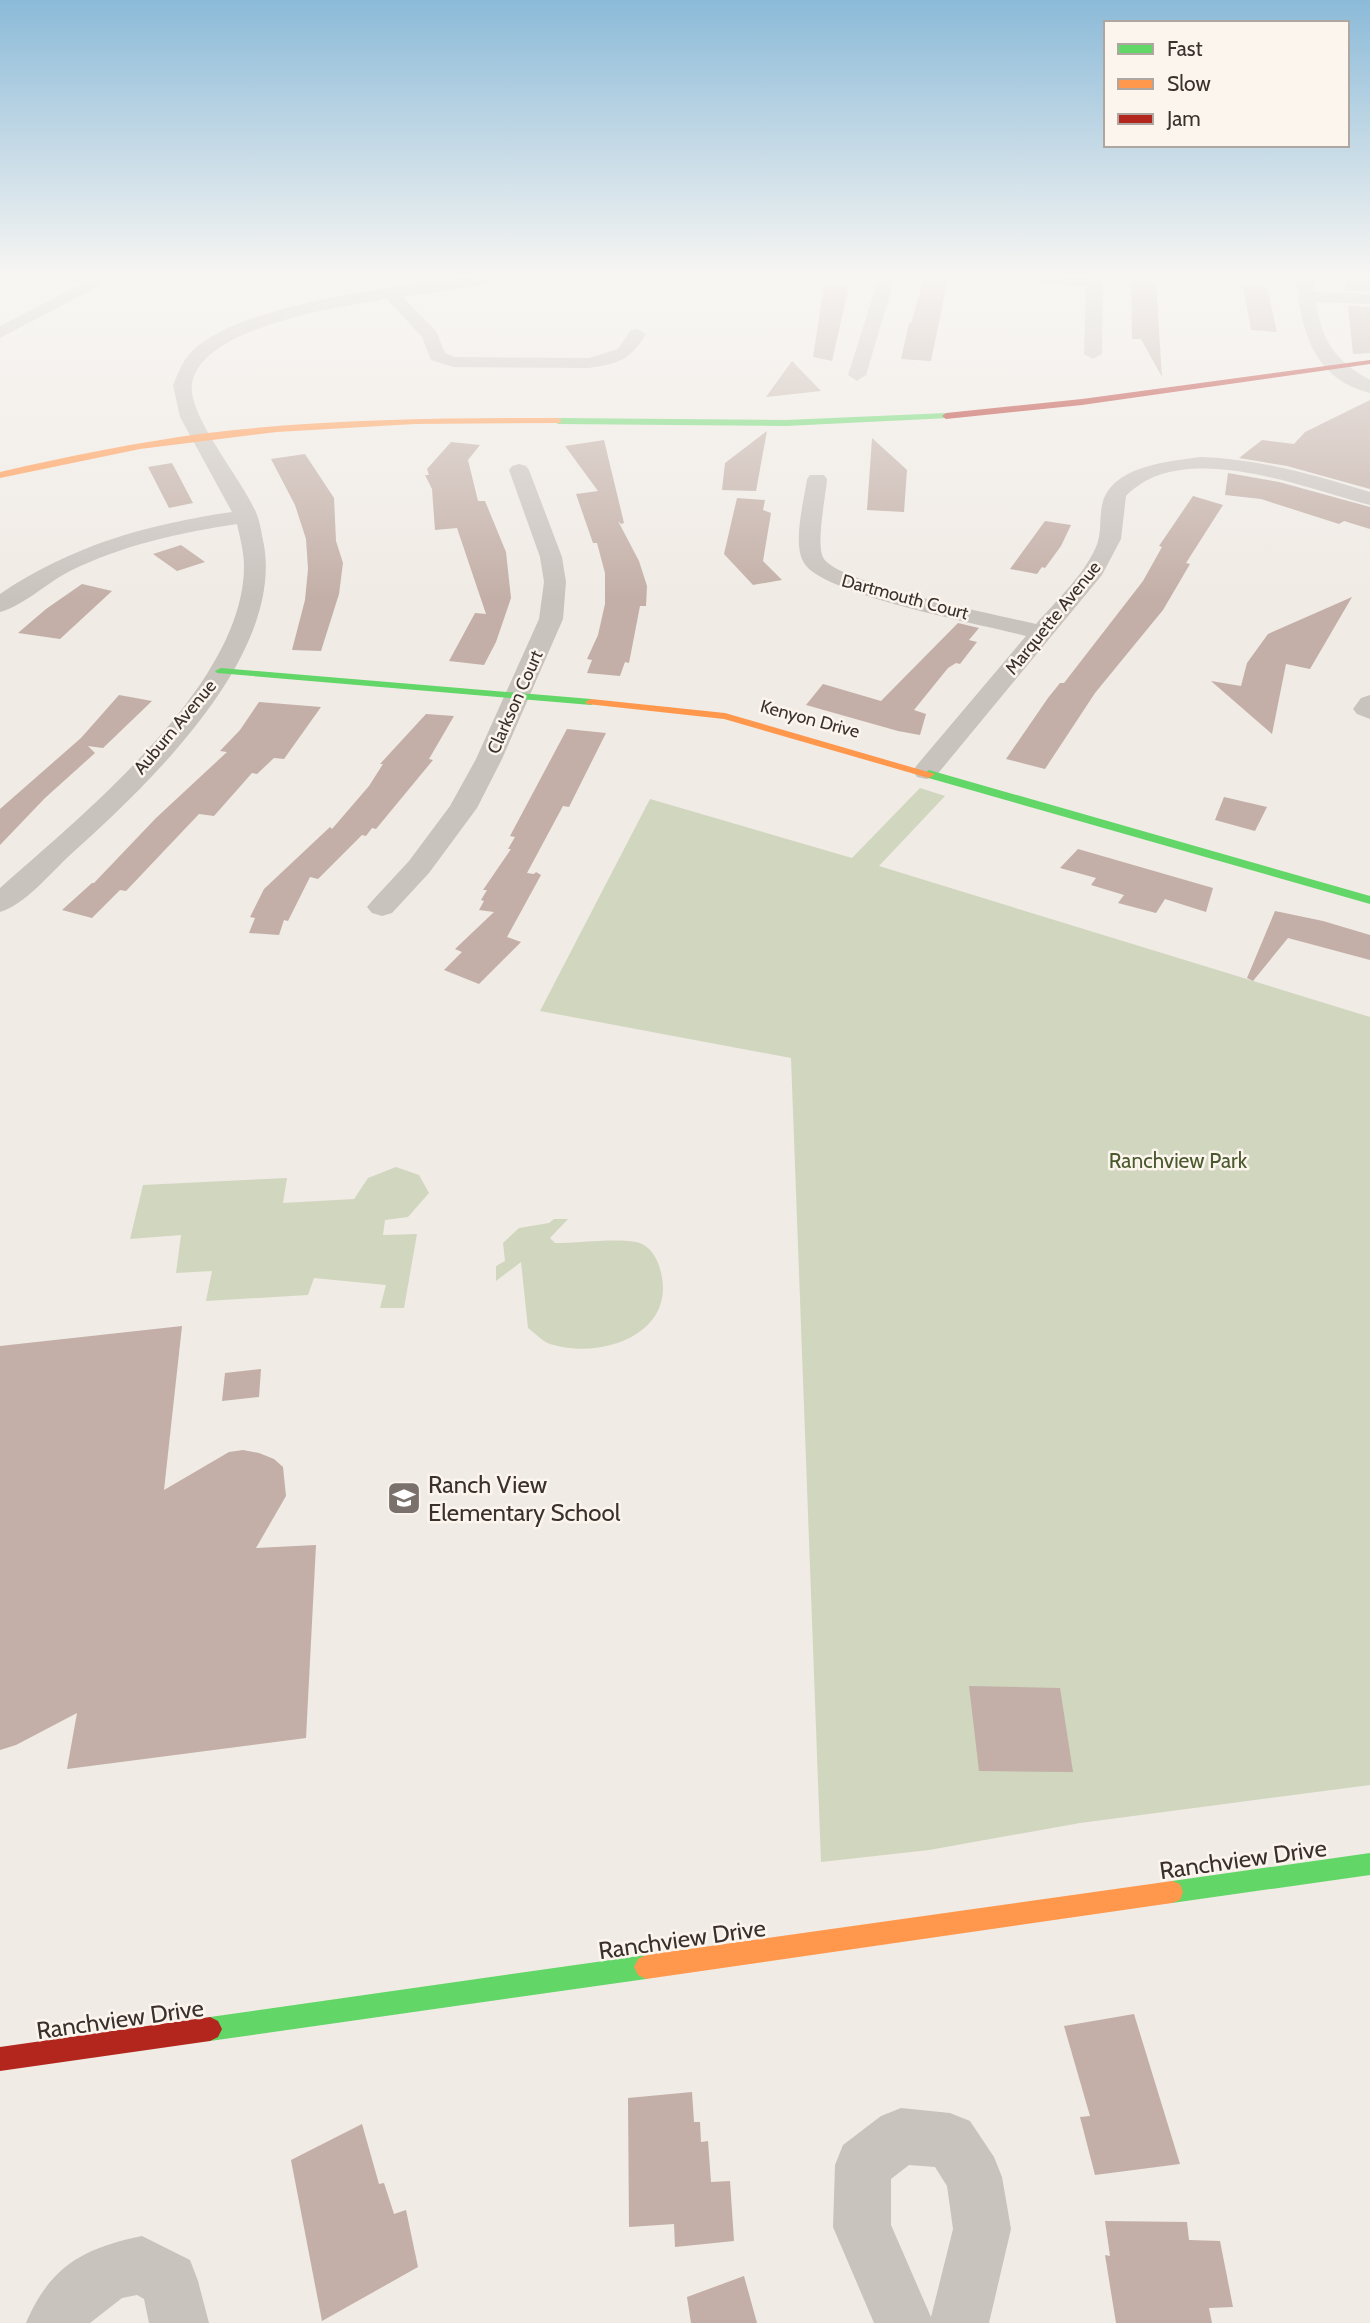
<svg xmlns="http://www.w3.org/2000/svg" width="1370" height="2323" viewBox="0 0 1370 2323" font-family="Cabin,sans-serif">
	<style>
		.green { fill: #d1d6bf }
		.building { fill: #c3afa7 }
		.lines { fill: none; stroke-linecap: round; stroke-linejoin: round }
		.street { fill: #c9c3be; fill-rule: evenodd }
		.fast { fill: #63d668; fill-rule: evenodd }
		.slow { fill: #ff974d; fill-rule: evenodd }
		.jam { fill: #b3261e; fill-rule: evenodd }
		.labels { text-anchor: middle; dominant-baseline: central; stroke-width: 5; stroke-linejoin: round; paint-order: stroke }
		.far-street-label { font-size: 18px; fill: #3b302b; stroke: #fbf5ee }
		.park-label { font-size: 21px; fill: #4a5a2e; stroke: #fbf5ee }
		.near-poi-label { font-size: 24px; fill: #3b302b; stroke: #fbf5ee; text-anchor: start }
		.near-street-label { font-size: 24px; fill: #3b302b; stroke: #fbf5ee }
	</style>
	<rect width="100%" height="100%" fill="#f0ebe5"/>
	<g class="green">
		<polygon points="0,274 91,274 65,287 20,279 0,279"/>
		<polygon points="920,788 945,796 879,866 1370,1017 1370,1785 1080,1823 929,1850 821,1862 791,1058 540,1011 650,799 852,858"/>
		<polygon points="396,1167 419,1175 429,1193 408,1217 385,1220 383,1235 417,1234 404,1308 380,1308 386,1285 314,1278 308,1295 206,1301 212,1271 176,1273 181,1235 130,1239 143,1185 287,1178 283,1203 354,1199 368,1178"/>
		<path d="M554,1219h14l-18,19 5,5c26,0 56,-5 81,-1 11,2 18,11 22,21 26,69 -55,98 -108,81 -8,-3 -15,-11 -22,-16l-7,-66 -25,19v-15l9,-5 -2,-18 16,-15 30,-5z"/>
	</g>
	<g class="building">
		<polygon points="1344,274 1368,274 1370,291 1346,291"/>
		<polygon points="1131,281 1156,283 1162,377 1141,339 1132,339"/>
		<polygon points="923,282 947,283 931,361 901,359 909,323 911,323"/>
		<polygon points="824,285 849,286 832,361 813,357"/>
		<polygon points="1243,286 1267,287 1277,332 1251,330"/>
		<polygon points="1348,306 1370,307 1370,353 1353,354"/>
		<polygon points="792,361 821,391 766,397"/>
		<polygon points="1370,400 1370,489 1287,466 1239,458 1262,440 1294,444 1305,432"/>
		<polygon points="767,431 756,491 722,490 725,463"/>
		<polygon points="872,438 907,470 904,512 867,510"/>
		<polygon points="604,440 624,523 621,524 618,521 639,561 647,586 646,606 640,606 629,663 625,662 620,676 587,673 592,660 587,659 598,635 605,604 605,573 597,543 593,543 576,494 598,491 565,446"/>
		<polygon points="451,442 480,445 468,460 478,501 485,501 506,552 511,598 496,642 484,665 449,661 475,613 486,614 457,528 435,530 432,489 425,475 429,475 427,469"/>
		<polygon points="305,454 334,498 336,541 343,563 339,594 321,651 292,650 305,600 308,569 306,539 295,505 271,459"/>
		<polygon points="172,463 193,503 169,508 148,467"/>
		<polygon points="1228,473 1279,482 1370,507 1370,529 1344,521 1339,524 1261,499 1225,495"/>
		<polygon points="1193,496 1223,505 1186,563 1190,564 1163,610 1095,693 1045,769 1006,759 1048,698 1060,683 1064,683 1143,581 1162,547 1159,546"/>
		<polygon points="737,498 765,500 763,510 771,513 763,561 782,580 753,585 724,554"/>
		<polygon points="1045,521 1071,525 1061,546 1045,568 1042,567 1037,574 1010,569"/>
		<polygon points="181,545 205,562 177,571 153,554"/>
		<polygon points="82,584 112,591 60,639 18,633 46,609"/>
		<polygon points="1352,597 1310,669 1286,664 1272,734 1211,681 1241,686 1247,663 1268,634"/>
		<polygon points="958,623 979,628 969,640 977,642 960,664 956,663 948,668 914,710 926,714 920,735 898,731 806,705 823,684 881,701"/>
		<polygon points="119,695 152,701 103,748 88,746 95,753 45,798 0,845 0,809 81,738"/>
		<polygon points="259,702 321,707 284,759 274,758 257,774 252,773 214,816 199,814 126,891 120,890 92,918 62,910 92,883 94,883 156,818 227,752 220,751 240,730"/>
		<polygon points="426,714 454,716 429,759 433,760 376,829 372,828 366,836 362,835 318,879 310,877 288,921 284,920 279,935 249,933 255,918 250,917 264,889 330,827 332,829 369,786 383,764 380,764"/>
		<polygon points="567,729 606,733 569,807 563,806 527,873 534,874 536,872 541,875 507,937 521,942 479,984 444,970 462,952 455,949 494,912 479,910 484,901 481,900 487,890 483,890 511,849 508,849 515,837 510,836"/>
		<polygon points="1224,797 1267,807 1255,831 1215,820"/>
		<polygon points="1078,849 1213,888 1206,912 1165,899 1156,913 1118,903 1124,895 1091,885 1096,878 1060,868"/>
		<polygon points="1275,911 1323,921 1370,935 1370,960 1288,938 1253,981 1247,978"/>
		<polygon points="182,1326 164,1490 229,1452 243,1450 259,1453 274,1459 283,1467 286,1496 256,1548 316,1545 306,1738 67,1769 77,1713 16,1745 0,1750 0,1346"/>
		<polygon points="261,1369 259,1397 222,1401 225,1373"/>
		<polygon points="969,1686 1060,1688 1073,1772 979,1771"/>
		<polygon points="1134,2014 1180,2164 1095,2175 1080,2117 1090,2116 1064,2026"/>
		<polygon points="692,2092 694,2122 700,2122 701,2142 708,2141 711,2182 730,2181 734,2241 675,2247 674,2224 629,2227 628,2098"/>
		<polygon points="362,2124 379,2184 384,2183 394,2214 406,2210 418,2267 322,2321 291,2160"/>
		<polygon points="1105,2221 1187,2222 1189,2240 1220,2241 1233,2307 1209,2308 1212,2323 1116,2323 1105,2255 1110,2256"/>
		<polygon points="744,2276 757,2323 691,2323 687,2297"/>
	</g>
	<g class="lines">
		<g class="street">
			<polygon points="101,274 122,274 0,338 0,326"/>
			<path d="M488,274h39l-8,5 -116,18 33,34 9,22 10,4 134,1 29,-9 13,-19 6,-1 9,5c-17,27 -26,29 -57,34l-136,-1 -22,-7 -9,-23 -35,-38c-46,7 -187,28 -195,85 -5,32 54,100 65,131 3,7 5,21 7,30 19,113 -118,242 -195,311 -18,17 -46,50 -69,56v-24c82,-73 244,-203 244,-322 0,-14 -4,-28 -7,-42 -59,9 -114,21 -167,47 -22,11 -47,35 -70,41v-18c70,-48 148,-70 232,-82l-52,-95 -7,-32c4,-9 8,-21 15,-29 44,-55 230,-71 300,-82z"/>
			<polygon points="880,274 896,274 866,375 857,381 848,375"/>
			<polygon points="959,274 1087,277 1087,274 1103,274 1102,354 1093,359 1084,354 1086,286 967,279"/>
			<path d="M1296,274h16l2,18 56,2v10l-54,-2c5,38 20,60 54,78v13c-59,-15 -70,-67 -74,-119z"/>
			<path d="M1201,457c59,2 113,18 169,35v13c-65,-16 -187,-68 -244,-9l-5,43 -19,36 -167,202 -9,2 -9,-2 -4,-6 4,-6 109,-129c-41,-11 -203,-41 -222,-73 -12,-19 0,-62 3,-84l3,-4h14l3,4c-1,17 -12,67 -3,80 19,26 175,56 212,65 21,-24 47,-48 60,-77 7,-16 2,-33 8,-49 14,-33 67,-37 97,-41z"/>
			<polygon points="519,464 526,466 529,470 562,557 566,582 563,619 502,759 477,808 429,873 392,913 382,916 372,913 367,907 372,901 409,861 450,806 476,759 539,619 544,582 540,557 509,470 512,466"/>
			<polygon points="1370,695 1370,719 1357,714 1353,709 1361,698"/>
			<path d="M901,2108l49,5 20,8 24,36 8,20 9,52 -22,94h-115l-41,-96 2,-62 8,-20 38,-29zM909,2165l26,2 12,19 6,43 -22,88 -40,-92v-46z"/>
			<path d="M142,2236l48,24 8,21 11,42h-60l-5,-24 -7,-4 -15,3 -32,25h-64c24,-57 58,-75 116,-87z"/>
		</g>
		<g class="fast">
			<polygon points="946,413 950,416 949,418 786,426 558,424 554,421 558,418 786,420"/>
			<polygon points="221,668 591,699 597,702 591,705 217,673 215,671"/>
			<polygon points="929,770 1370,896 1370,904 925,777 923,774"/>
			<polygon points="1370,1853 1370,1875 1172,1903 1164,1900 1161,1892 1164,1884 1172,1881"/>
			<polygon points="646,1955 654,1959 658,1967 654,1975 646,1979 210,2041 202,2037 198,2029 202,2021 210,2017"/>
		</g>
		<g class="slow">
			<path d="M558,418l3,1v4l-146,1 -138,8 -137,17 -140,29v-6c69,-16 138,-30 208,-39 116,-14 233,-15 350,-15z"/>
			<polygon points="591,699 725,713 935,774 929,778 925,777 724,719 587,704 585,702"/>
			<polygon points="1172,1881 1180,1884 1183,1892 1180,1900 1172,1903 646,1979 638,1975 634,1967 638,1959 646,1955"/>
		</g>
		<g class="jam">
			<polygon points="1370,360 1370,364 1082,405 946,419 942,416 946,413 1082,399"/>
			<polygon points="210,2017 218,2021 222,2029 218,2037 210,2041 0,2071 0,2047"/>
		</g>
	</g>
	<linearGradient id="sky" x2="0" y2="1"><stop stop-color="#8bbad8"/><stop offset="0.46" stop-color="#f8f6f3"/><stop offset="1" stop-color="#f8f6f3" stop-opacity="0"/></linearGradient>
	<rect width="1370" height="599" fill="url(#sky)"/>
	<defs>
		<g id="school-square" transform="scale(1.75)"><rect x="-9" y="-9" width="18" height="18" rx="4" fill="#7a716c" stroke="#fbf5ee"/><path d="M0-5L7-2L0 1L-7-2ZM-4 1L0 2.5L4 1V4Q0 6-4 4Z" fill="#fff"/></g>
	</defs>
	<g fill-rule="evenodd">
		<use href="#school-square" x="404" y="1498"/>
	</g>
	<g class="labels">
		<g class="far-street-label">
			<text transform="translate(905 597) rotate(15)">Dartmouth Court</text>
			<text transform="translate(1053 618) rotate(-51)">Marquette Avenue</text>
			<text transform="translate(515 702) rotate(-66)">Clarkson Court</text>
			<text transform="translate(810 719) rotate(15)">Kenyon Drive</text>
			<text transform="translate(175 727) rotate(-50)">Auburn Avenue</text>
		</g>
		<g class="park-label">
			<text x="1178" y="1160">Ranchview Park</text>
		</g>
		<g class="near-poi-label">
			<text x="428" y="1484">Ranch View<tspan x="428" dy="28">Elementary School</tspan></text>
		</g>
		<g class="near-street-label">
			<text transform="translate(1243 1859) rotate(-8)">Ranchview Drive</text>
			<text transform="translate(682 1939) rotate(-8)">Ranchview Drive</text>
			<text transform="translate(120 2019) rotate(-8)">Ranchview Drive</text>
		</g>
	</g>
	<rect x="1104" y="21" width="245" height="126" fill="#fbf5ee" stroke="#aea6a0" stroke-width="2"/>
	<rect x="1118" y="44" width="35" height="10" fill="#63d668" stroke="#aea6a0" stroke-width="2"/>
	<text x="1167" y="56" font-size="21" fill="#3b302b">Fast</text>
	<rect x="1118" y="79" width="35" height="10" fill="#ff974d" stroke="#aea6a0" stroke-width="2"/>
	<text x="1167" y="91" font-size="21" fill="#3b302b">Slow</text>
	<rect x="1118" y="114" width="35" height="10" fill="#b3261e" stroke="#aea6a0" stroke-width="2"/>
	<text x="1167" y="126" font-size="21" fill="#3b302b">Jam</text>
</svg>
